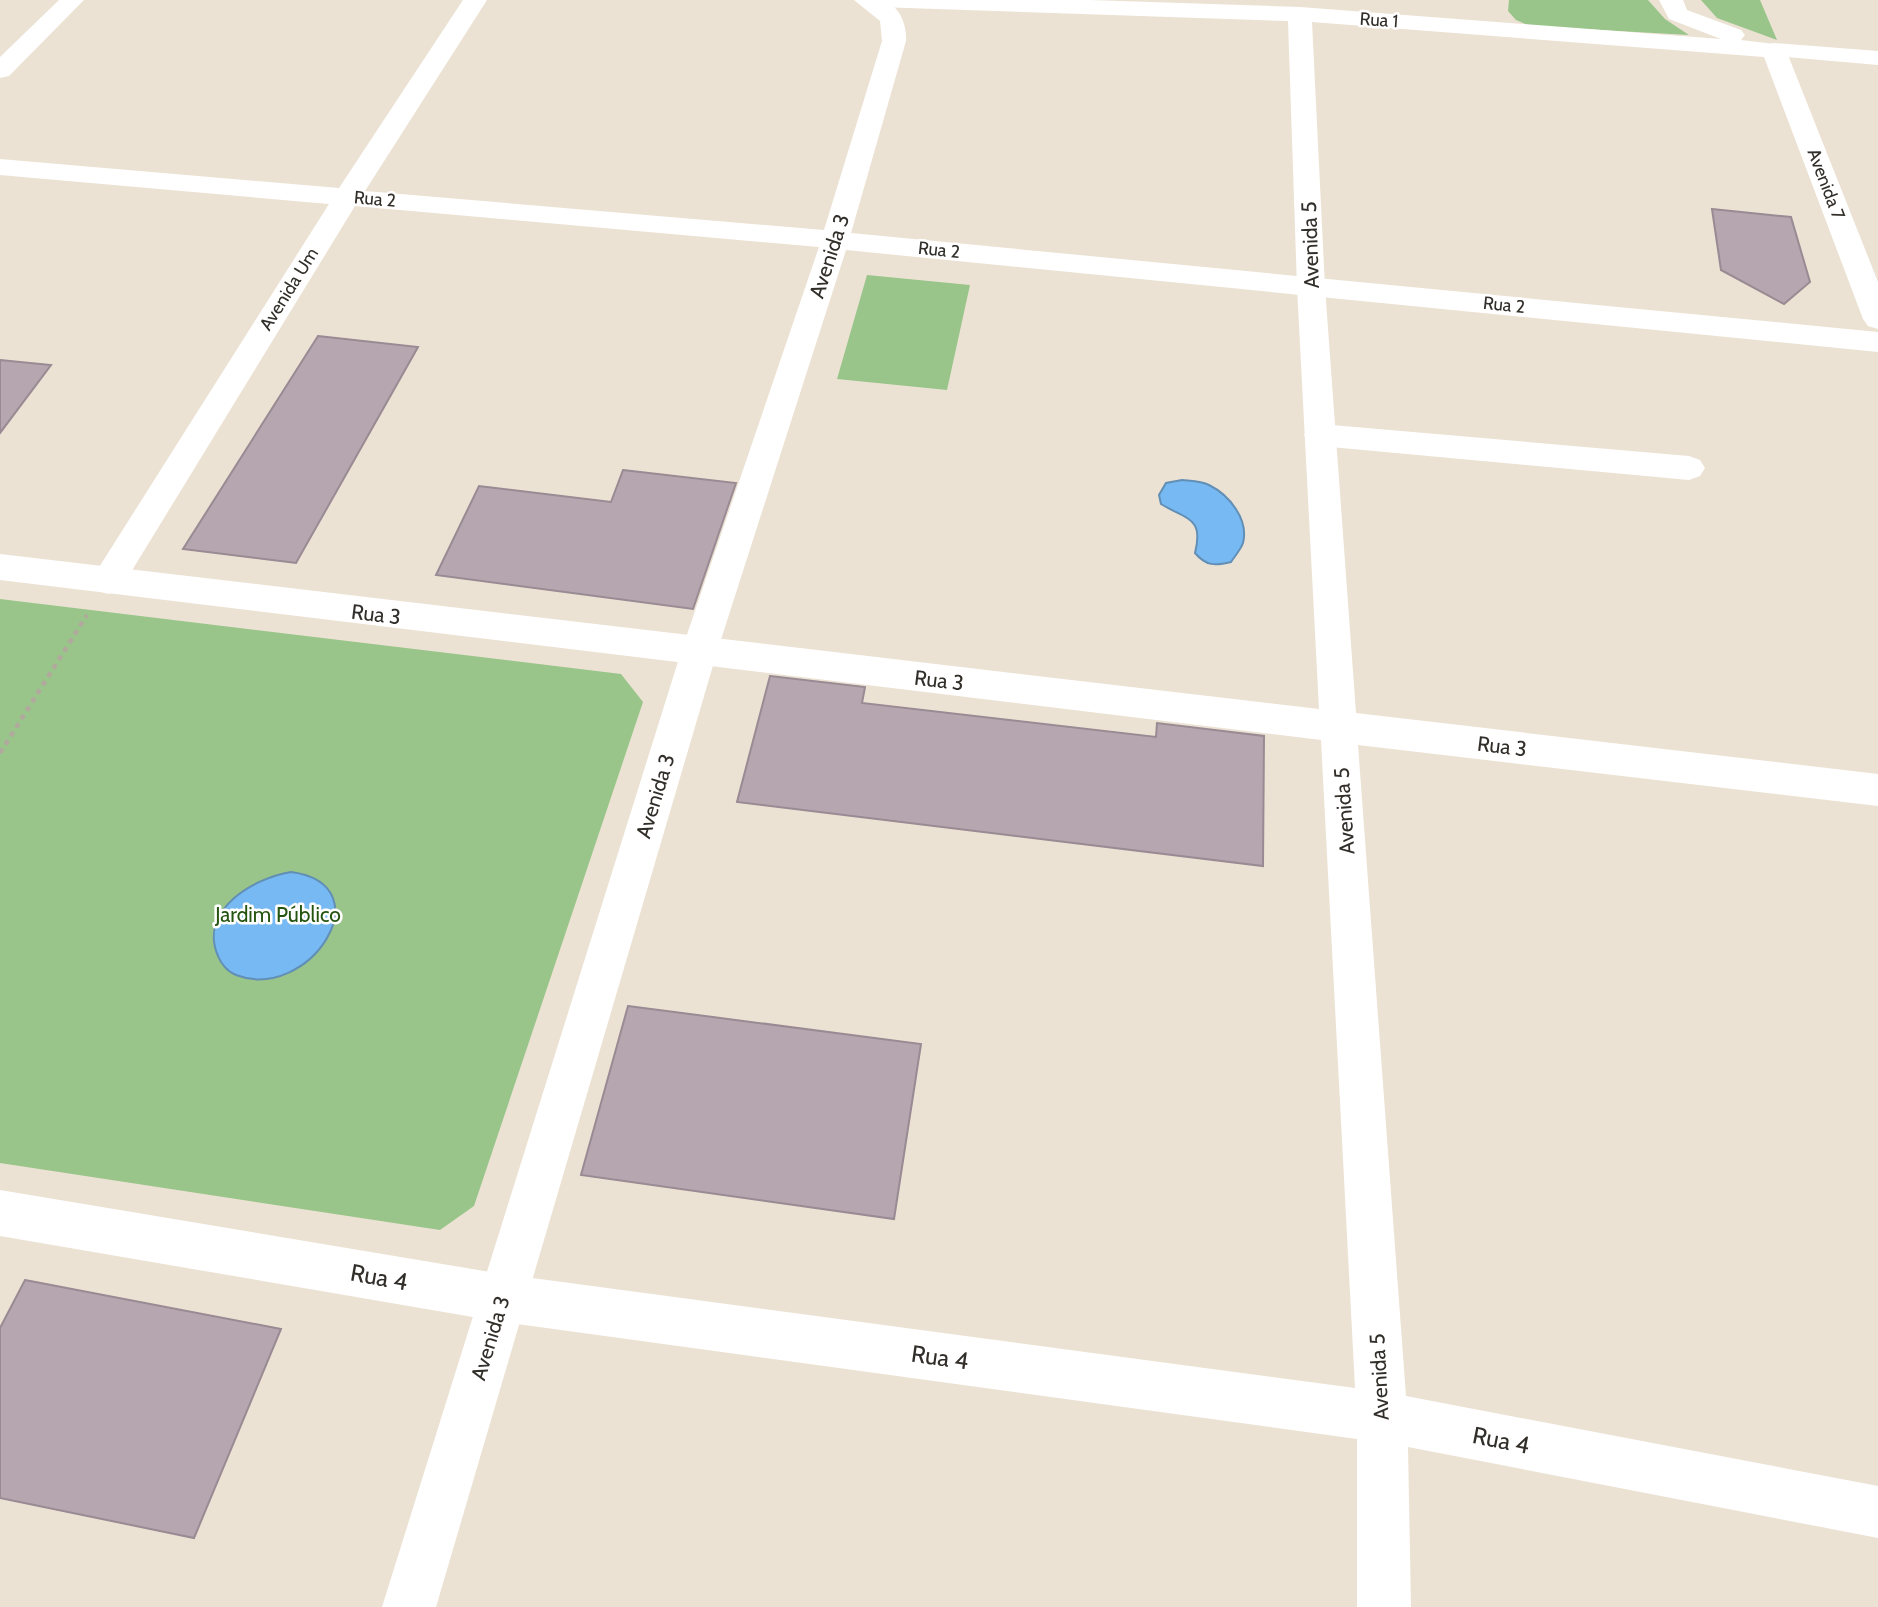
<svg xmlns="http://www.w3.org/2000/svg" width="1878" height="1607" viewBox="0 0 1878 1607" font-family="Cabin,sans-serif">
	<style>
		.green { fill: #99c58a }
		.water { fill: #77b9f2; stroke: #628fb6; stroke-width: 2 }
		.building { fill: #b5a6af; stroke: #998a93; stroke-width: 2 }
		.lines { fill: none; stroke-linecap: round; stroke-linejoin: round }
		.path { stroke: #b1a99d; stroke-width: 4.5; stroke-dasharray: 5 5; stroke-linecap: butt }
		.minor { fill: #fff; fill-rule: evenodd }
		.major { fill: #fff; fill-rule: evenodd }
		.labels { text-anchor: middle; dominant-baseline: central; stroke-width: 5; stroke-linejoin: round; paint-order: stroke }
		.far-street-label { font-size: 18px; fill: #322e29; stroke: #fff }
		.street-label { font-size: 21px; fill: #322e29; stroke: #fff }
		.park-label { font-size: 21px; fill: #255410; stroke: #fff }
		.near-street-label { font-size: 24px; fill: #322e29; stroke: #fff }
	</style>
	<rect width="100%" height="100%" fill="#ece2d3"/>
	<g class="green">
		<polygon points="1509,0 1648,0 1665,19 1689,35 1530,26 1516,20 1508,11"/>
		<polygon points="1701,0 1760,0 1777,40 1717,18"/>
		<polygon points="867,275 970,285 947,390 837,379"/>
		<polygon points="0,599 621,674 643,702 474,1206 440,1230 0,1163"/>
	</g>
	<g class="water">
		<path d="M1182,480c8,1 19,1 27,5 20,10 40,34 34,58 -2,6 -8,13 -12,19 -16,4 -25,4 -36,-9 9,-36 -8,-33 -34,-49l-2,-9 7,-12z"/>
		<path d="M291,872c95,13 18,131 -55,103 -8,-3 -15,-11 -18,-19 -20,-46 36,-78 73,-84z"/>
	</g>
	<g class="building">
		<polygon points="1712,209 1791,217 1810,282 1784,304 1721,270"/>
		<polygon points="318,336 418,347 296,563 183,549"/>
		<polygon points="0,360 51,365 0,433"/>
		<polygon points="623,470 736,483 693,609 436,575 479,486 611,502"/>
		<polygon points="770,676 865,687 862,703 1156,737 1157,723 1264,736 1263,866 737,802"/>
		<polygon points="628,1006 921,1044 894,1219 581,1175"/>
		<polygon points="25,1280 281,1329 194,1538 0,1498 0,1328"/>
	</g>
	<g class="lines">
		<polyline class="path" points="0,753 87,615"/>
		<g class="minor">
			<polygon points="59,0 84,0 9,76 0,78 0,57"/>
			<path d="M463,0h24l-122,191 459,39 58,-189 -2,-20 -26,-21c8,0 21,0 29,0 17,6 24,25 23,41l-55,192 1027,99v20l-1032,-102 -129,402 -281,955h-54l299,-955 138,-405 -464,-41 -235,384 -12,4 -12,-4 -5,-9 5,-9 233,-368 -329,-29v-16l339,29z"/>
			<polygon points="1774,43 1878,51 1878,65 1765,55 1762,50 1765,45"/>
			<polygon points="1320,424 1689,456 1700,460 1705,468 1700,476 1689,480 1320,446 1309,443 1304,435 1309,427"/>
		</g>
		<polygon class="major" points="866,0 1090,0 1300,7 1721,39 1669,19 1659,0 1683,0 1687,10 1741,30 1745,35 1741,40 1783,45 1786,50 1878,282 1878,329 1868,326 1863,319 1764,57 1312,22 1325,287 1356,713 1878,774 1878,806 1358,745 1406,1396 1878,1486 1878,1538 1408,1447 1411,1607 1357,1607 1357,1439 502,1322 0,1236 0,1190 502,1274 1355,1388 1321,740 0,580 0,554 1319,709 1297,287 1288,21 878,7 870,5"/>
	</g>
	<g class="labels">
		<g class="far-street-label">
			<text transform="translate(1379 20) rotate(4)">Rua 1</text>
			<text transform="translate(1826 184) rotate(69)">Avenida 7</text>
			<text transform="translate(375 199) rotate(5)">Rua 2</text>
			<text transform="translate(939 250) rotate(6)">Rua 2</text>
			<text transform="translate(289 289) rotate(-58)">Avenida Um</text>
			<text transform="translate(1504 305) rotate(6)">Rua 2</text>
		</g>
		<g class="street-label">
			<text transform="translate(1310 245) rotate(-92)">Avenida 5</text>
			<text transform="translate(829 256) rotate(-72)">Avenida 3</text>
			<text transform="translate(376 614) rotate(7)">Rua 3</text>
			<text transform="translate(939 680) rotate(7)">Rua 3</text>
			<text transform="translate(1502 746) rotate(7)">Rua 3</text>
			<text transform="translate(655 796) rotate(-73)">Avenida 3</text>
			<text transform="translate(1344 811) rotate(-94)">Avenida 5</text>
			<text transform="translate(490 1338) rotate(-73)">Avenida 3</text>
			<text transform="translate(1379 1377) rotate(-93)">Avenida 5</text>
		</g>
		<g class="park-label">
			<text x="278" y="914">Jardim Público</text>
		</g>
		<g class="near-street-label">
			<text transform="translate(379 1277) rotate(10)">Rua 4</text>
			<text transform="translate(940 1357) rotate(8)">Rua 4</text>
			<text transform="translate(1501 1440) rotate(11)">Rua 4</text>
		</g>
	</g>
</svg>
